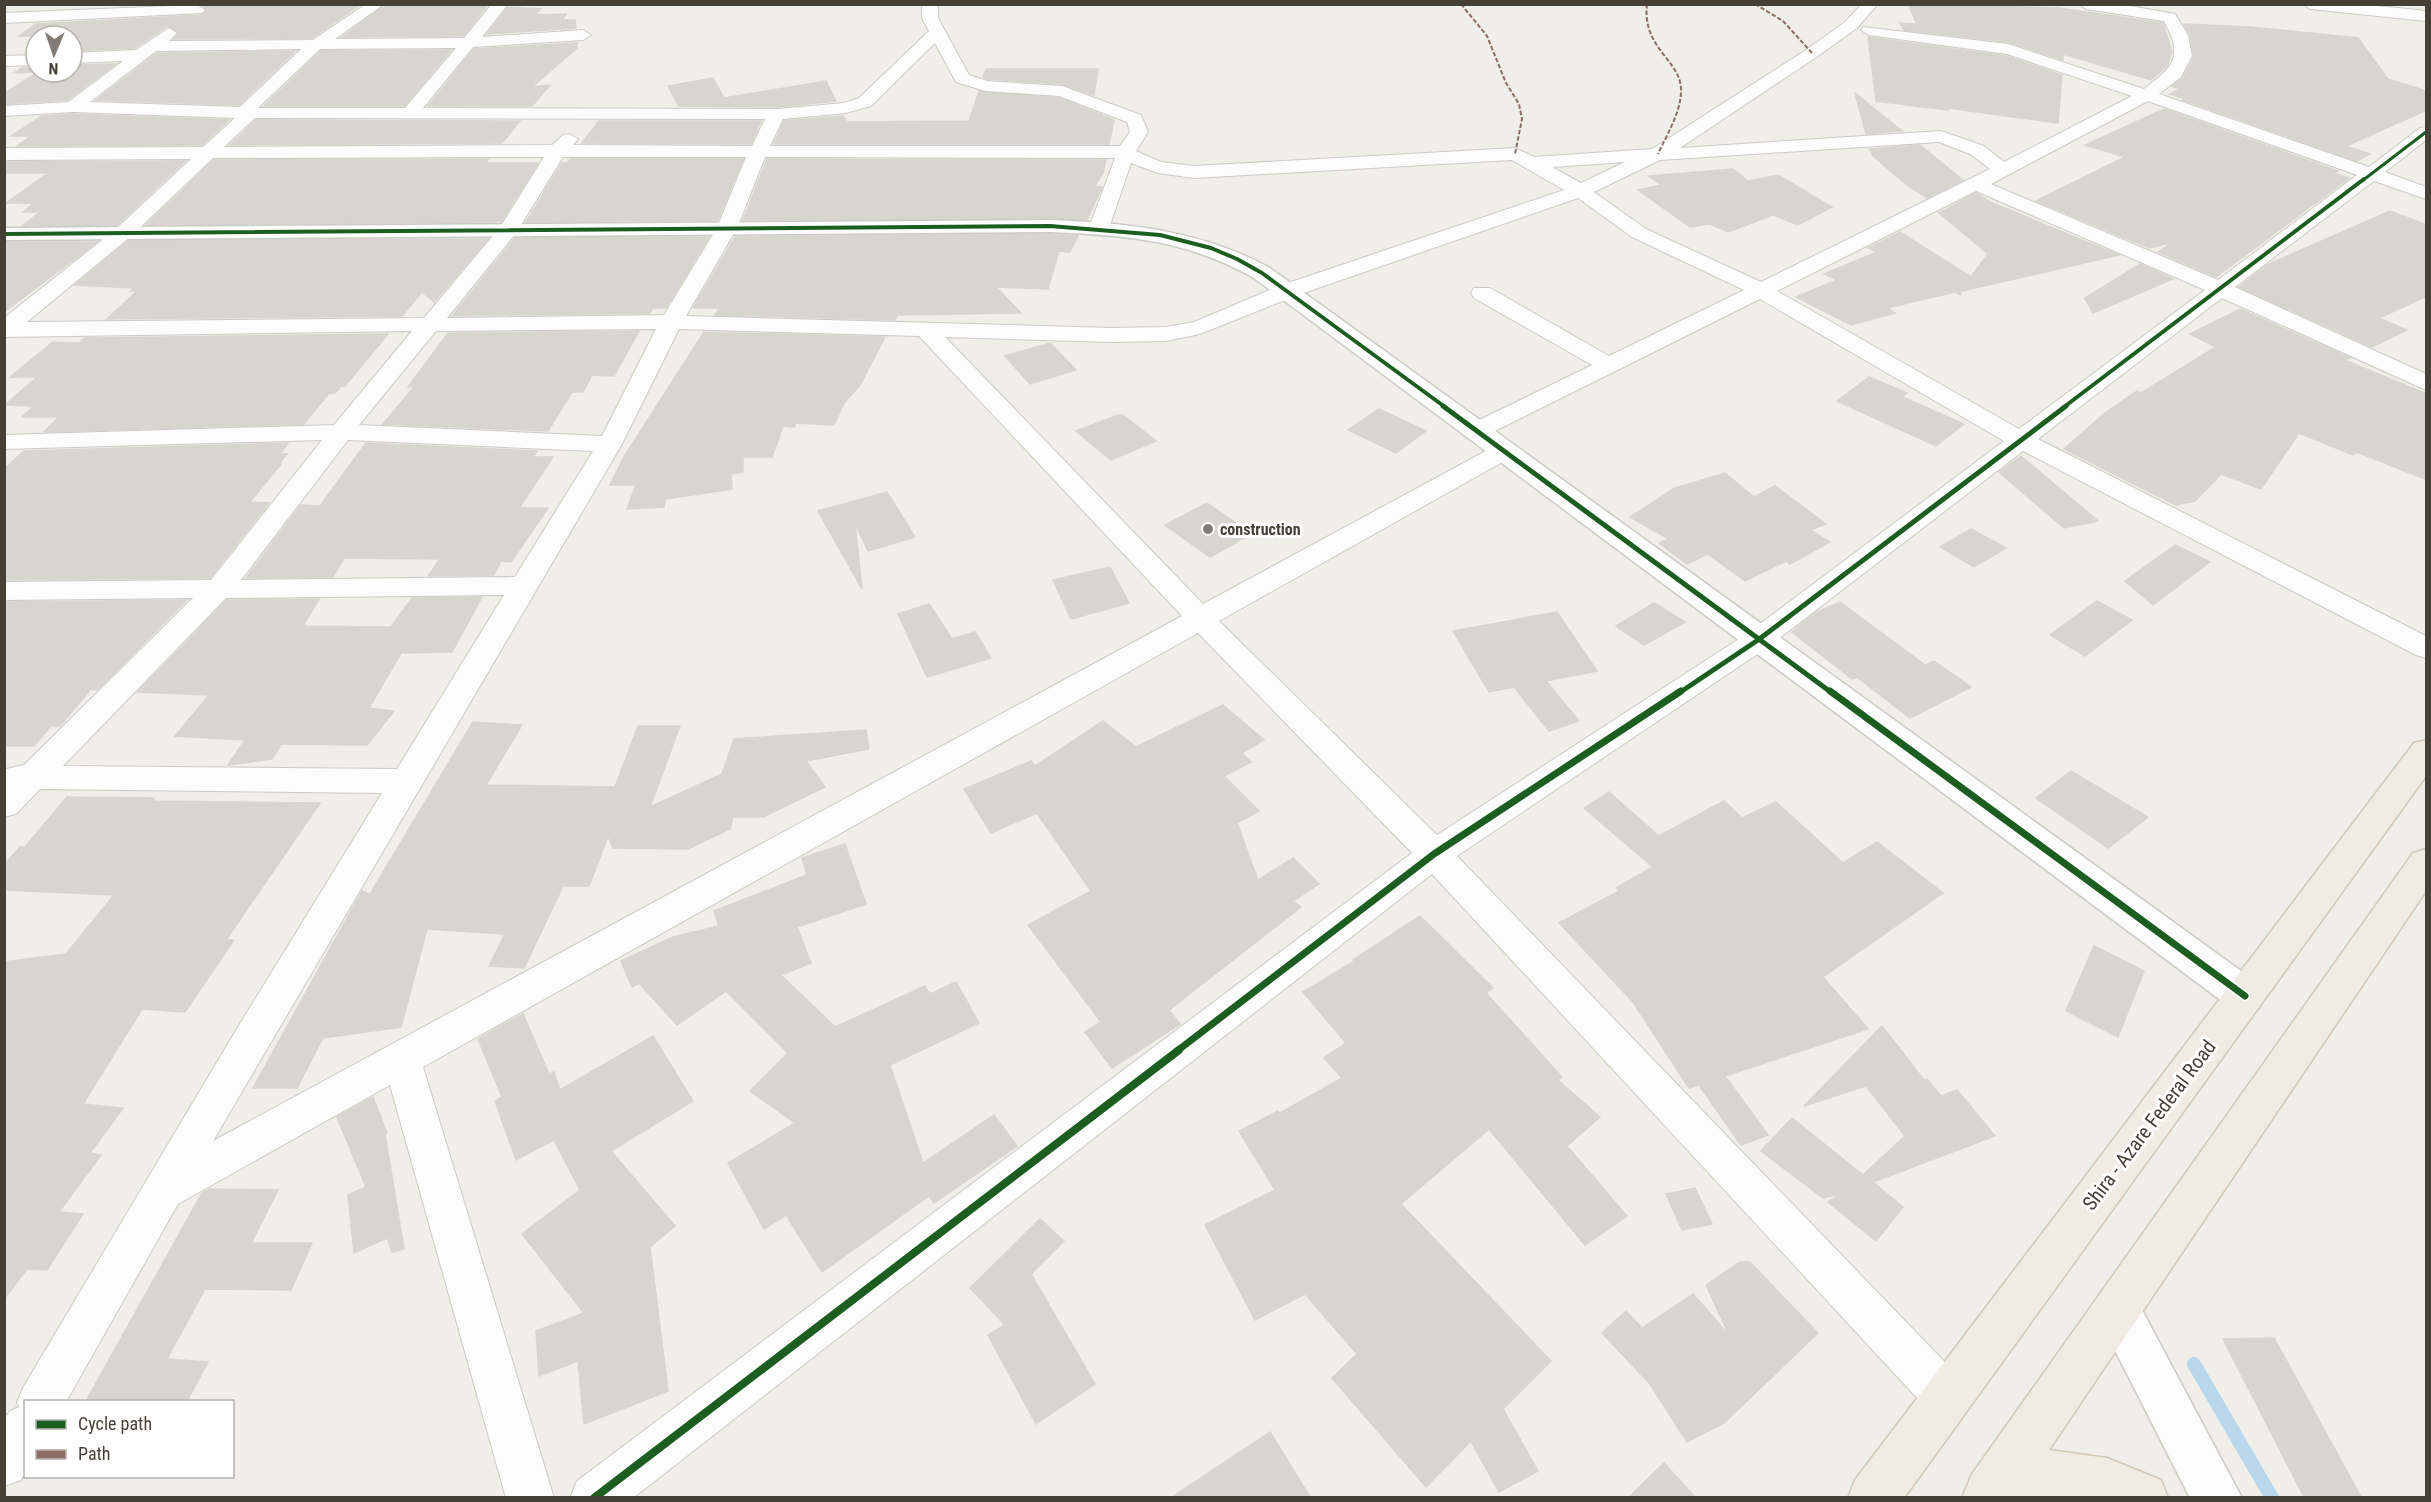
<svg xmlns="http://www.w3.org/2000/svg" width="2431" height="1502" viewBox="0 0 2431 1502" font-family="'Roboto Condensed',sans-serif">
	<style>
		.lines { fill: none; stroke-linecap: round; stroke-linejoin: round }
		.stream { stroke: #bad8ec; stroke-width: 14 }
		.building { fill: #d7d5d0; stroke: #d7d5cf; stroke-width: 1.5 }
		.minor-casing { stroke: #cccac5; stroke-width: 2 }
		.tertiary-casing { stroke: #cccac5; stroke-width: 3 }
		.primary-casing { stroke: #d1c9b7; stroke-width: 3 }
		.minor { fill: #fdfcfc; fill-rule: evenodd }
		.tertiary { fill: #fdfcfc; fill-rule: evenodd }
		.primary { fill: #f0ece3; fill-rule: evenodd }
		.quiet { stroke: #8d6e63; stroke-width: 2; stroke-dasharray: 4.5 2; stroke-linecap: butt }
		.cycleway-far4-casing { stroke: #fff; stroke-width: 5 }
		.cycleway-far3-casing { stroke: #fff; stroke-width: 6 }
		.cycleway-far2-casing { stroke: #fff; stroke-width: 8 }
		.cycleway-far1-casing { stroke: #fff; stroke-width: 10 }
		.cycleway-casing { stroke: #fff; stroke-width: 12 }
		.cycleway-far4 { stroke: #1b5e20; stroke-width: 3 }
		.cycleway-far3 { stroke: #1b5e20; stroke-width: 4 }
		.cycleway-far2 { stroke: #1b5e20; stroke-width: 5 }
		.cycleway-far1 { stroke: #1b5e20; stroke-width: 7 }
		.cycleway { stroke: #1b5e20; stroke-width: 8 }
		.poi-dot { fill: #807c75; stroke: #fff; stroke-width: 2 }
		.labels { text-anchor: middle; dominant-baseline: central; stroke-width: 6; stroke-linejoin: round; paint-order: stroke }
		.poi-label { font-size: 16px; font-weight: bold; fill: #453f36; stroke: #fff; text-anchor: start }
		.near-street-label { font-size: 20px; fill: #453f36; stroke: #fff }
	</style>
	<rect width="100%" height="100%" fill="#efeee9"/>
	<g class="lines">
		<polyline class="stream" points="2194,1364 2272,1498"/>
	</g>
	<g class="building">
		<polygon points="200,4 361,4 312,38 174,39 179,33 168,26 135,48 72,51 72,36 19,36 36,24 202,15 207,10"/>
		<polygon points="386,4 448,4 487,6 463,36 342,37"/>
		<polygon points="1908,4 2059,8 2163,23 2172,52 2167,66 2151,80 2063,54 2063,60 2008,42 1904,30 1900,23 1917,24"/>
		<polygon points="508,7 541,9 535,15 566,14 562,20 575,20 576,28 487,34"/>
		<polygon points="2184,24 2251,27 2358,38 2388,79 2427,91 2427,110 2346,146 2370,154 2357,161 2183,100 2186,99 2170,94 2180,89 2172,86 2183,78 2194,57 2190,35"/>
		<polygon points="1868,37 2006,56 2062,75 2058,123 1947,108 1948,110 1876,101"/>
		<polygon points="577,43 577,48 532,87 550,85 532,106 428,106 474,49"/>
		<polygon points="451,50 404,106 264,106 321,51"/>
		<polygon points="295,51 239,105 96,100 157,53"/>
		<polygon points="116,64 67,100 4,104 4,94 38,72 14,73 22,68 36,67 36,72 72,72 72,65"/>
		<polygon points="986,69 1098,69 1094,95 1062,84 987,79 983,77"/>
		<polygon points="713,78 724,98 826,81 836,101 777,107 679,106 668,86"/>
		<polygon points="979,91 1059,98 1114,120 1109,144 774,144 784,121 843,116 847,122 969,121"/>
		<polygon points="1855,93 1902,131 1866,134"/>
		<polygon points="2164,109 2338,171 2333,173 2349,178 2216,277 2158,252 2174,242 2149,248 2036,201 2125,157 2085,145"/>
		<polygon points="73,114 229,120 202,145 17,146 31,136 11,136 42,116"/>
		<polygon points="256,120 520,121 502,143 230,145"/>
		<polygon points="599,121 761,121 751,144 582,143"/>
		<polygon points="1920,145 1963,180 1927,198 1908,186 1872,155 1870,149"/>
		<polygon points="488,159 486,163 538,163 501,222 146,225 214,160"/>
		<polygon points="570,159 743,159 718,220 526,222 562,163 567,163"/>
		<polygon points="767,159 1106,160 1103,173 1095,186 1102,187 1087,220 743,220"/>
		<polygon points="185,161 117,225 22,226 40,212 23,212 34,203 6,203 48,173 4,173 4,162"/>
		<polygon points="1733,169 1748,181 1778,175 1832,207 1798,225 1773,215 1728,232 1710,224 1690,227 1638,190 1662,185 1648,176"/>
		<polygon points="1976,193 1990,202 2119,255 1962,291 1960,295 1955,292 1887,308 1895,313 1851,325 1796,297 1837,280 1824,274 1877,252 1868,248 1900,232 1971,277 1988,254 1939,213"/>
		<polygon points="2390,211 2427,225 2427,296 2379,318 2407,330 2372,347 2239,287 2267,265"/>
		<polygon points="1050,234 1078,236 1070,252 1059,251 1048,289 996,287 1021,313 897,315 895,320 715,315 719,308 693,308 735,237"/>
		<polygon points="709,237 666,308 653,308 650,313 452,316 515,238"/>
		<polygon points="488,239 434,302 422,292 402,316 107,319 137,291 131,291 135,288 75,285 128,241"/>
		<polygon points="4,242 97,242 4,312"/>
		<polygon points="2140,264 2173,279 2093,313 2085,298"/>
		<polygon points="2240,309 2350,358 2344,360 2427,394 2427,480 2357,452 2353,455 2299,433 2261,489 2221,474 2195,501 2176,505 2064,449 2106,412 2137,391 2141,393 2216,347 2190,334"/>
		<polygon points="639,331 614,376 592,375 583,392 572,392 548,431 383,424 414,387 408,387 448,333"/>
		<polygon points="704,332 885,337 860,385 844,403 834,425 796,423 794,427 783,426 772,457 743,457 743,472 731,474 732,489 666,499 664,507 627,509 636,485 610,485 625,455"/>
		<polygon points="388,334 345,386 341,386 335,393 329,393 304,424 44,432 59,417 22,417 34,406 5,405 37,377 10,377 53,342 79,343 85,338"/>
		<polygon points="1050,343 1076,370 1030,384 1005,356"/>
		<polygon points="1869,377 1907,393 1902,397 1964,424 1936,446 1837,401"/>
		<polygon points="1379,409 1426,431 1396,453 1348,430"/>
		<polygon points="1118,415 1123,415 1156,441 1111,460 1076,431"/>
		<polygon points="288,443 280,454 287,454 279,464 281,464 250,502 269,503 210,578 4,580 4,469 24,451"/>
		<polygon points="366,443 537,451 533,457 553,457 519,508 548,508 511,562 501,561 494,575 428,576 440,559 344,558 333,577 246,578 301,505 320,506"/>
		<polygon points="2021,456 2098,521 2064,528 1999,472"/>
		<polygon points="1725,473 1754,497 1775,486 1826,524 1810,530 1830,542 1790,564 1786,561 1745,581 1708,554 1687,564 1659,543 1669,539 1630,517 1675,488"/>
		<polygon points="887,492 915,537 868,551 855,523 862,589 818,511"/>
		<polygon points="1207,503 1251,534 1210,557 1165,525"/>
		<polygon points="1971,529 2006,548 1974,567 1940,547"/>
		<polygon points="2175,545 2210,562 2153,605 2125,581"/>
		<polygon points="1110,567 1129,603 1071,619 1053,580"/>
		<polygon points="482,597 452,652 401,653 369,708 394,711 367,745 281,744 272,759 228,765 245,740 175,736 209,695 138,692 227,600 319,599 303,626 391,627 412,598"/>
		<polygon points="187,600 97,690 91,689 60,726 51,726 34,746 4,746 4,602"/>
		<polygon points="2097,601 2132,620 2085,656 2050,635"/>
		<polygon points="1840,602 1925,665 1934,661 1971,687 1910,718 1857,677 1852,679 1792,632 1815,613"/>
		<polygon points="1654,603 1685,622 1644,645 1616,626"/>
		<polygon points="929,604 952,639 975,632 991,658 927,677 898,614"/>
		<polygon points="1557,612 1597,671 1546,681 1579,721 1549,731 1514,687 1489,692 1453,631"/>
		<polygon points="1223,705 1264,740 1242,753 1251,762 1224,776 1259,811 1237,823 1258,880 1293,858 1319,884 1293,901 1301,907 1169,1010 1180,1024 1112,1068 1085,1032 1101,1022 1028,925 1091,891 1037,813 991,833 964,789 1031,761 1035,766 1103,721 1136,747"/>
		<polygon points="473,722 522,725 486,785 615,787 638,726 680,726 650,807 722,774 734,739 866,730 869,749 806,761 825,787 763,817 733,817 730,829 688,849 613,848 608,836 589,886 563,886 524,968 489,966 505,934 427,929 401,1027 323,1038 297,1088 253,1088 362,891 370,894"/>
		<polygon points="2071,771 2129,806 2148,817 2108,848 2036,798"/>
		<polygon points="1609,792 1659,836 1724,801 1742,818 1776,802 1843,863 1877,842 1943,893 1823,977 1868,1029 1725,1076 1768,1135 1741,1145 1699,1085 1689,1088 1633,1002 1559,923 1619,891 1616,888 1653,867 1584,808"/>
		<polygon points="67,797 154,798 154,801 320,803 226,940 234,940 185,1012 142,1009 83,1104 123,1108 90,1153 101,1155 59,1212 83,1214 47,1270 27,1269 4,1299 4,962 66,954 114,895 4,890 4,865 20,847 25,847"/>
		<polygon points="845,844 866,904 797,927 811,963 781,975 835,1027 925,986 930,994 956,982 979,1023 890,1065 923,1163 994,1115 1017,1146 934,1203 929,1196 822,1272 786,1215 764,1229 728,1163 795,1123 750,1091 788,1053 726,991 677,1025 639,983 632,987 621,961 673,937 719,926 714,911 807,875 802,858"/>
		<polygon points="1420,916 1493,988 1486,993 1562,1077 1558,1080 1600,1117 1567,1146 1627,1216 1585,1245 1489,1129 1401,1204 1551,1361 1503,1409 1538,1471 1499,1492 1471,1441 1426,1487 1332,1378 1357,1354 1305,1294 1255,1320 1205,1225 1275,1190 1239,1131 1278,1111 1280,1113 1342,1078 1324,1058 1346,1043 1303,992 1355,961 1353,960"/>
		<polygon points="2094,946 2144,971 2118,1037 2066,1011"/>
		<polygon points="523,1014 549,1074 554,1072 560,1090 653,1036 693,1101 611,1151 675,1226 650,1247 668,1391 584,1424 578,1361 539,1376 536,1331 584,1313 522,1234 580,1190 554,1140 516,1160 495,1101 502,1097 478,1039"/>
		<polygon points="1882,1026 1924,1080 1927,1079 1941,1096 1957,1090 1995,1136 1873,1182 1903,1207 1876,1241 1828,1202 1841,1194 1823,1198 1761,1151 1792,1118 1863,1175 1905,1136 1866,1086 1804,1106"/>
		<polygon points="373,1097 387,1133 385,1134 404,1249 392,1252 387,1238 354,1253 348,1195 366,1187 337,1117"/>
		<polygon points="1695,1188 1712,1224 1682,1230 1666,1194"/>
		<polygon points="210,1189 278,1190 251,1243 312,1243 291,1290 205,1289 167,1359 208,1362 187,1401 86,1401 202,1193"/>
		<polygon points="1040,1219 1064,1241 1031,1274 1095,1384 1036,1424 988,1335 1005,1325 970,1288"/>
		<polygon points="1740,1262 1750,1262 1818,1333 1724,1423 1687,1442 1650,1384 1602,1333 1626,1311 1642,1328 1693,1294 1729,1335 1706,1285"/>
		<polygon points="2274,1338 2361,1497 2304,1497 2223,1339"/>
		<polygon points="1270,1432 1310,1497 1172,1497"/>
		<polygon points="1664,1463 1695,1497 1629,1497"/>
	</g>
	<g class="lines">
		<g class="minor-casing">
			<g id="minor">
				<path d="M366,4h18l-49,35 129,-1 28,-34h16l-26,33 101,-7 8,5 -8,5 -110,7 -50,61 354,1 67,-6 15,-5 70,-67 -7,-13v-14h16v14l31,57 18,6 75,5 79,29 7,17 -12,19 25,11 33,4 321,-18 19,9 118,-8 154,-99 39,-28 17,-18h16l-21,24 -39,28 -138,92 261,-17 43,15 20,16 128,-66 -125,-42 -138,-19 -8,-5 2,-3 145,17 136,45c30,-23 40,-32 20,-68l-78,-12 -7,-5h40l56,10 13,21 4,21 -11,21 -22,17 210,73 51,-39 6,-1v13l-41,32 41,15v12l-52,-18 -139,106 191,87v16l-204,-92 -184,141 388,197v22l-10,-3 -393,-204 -255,196 -311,209 506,525 7,16 -7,16 -16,7 -16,-7 -499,-539 -799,624h-63l7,-17 835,-628 -214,-220 -775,434 131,431h-48l-116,-413 -212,119 -112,198h-40v69l-5,9 -17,6v-67l6,-8 9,-4 -2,-5 7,-16 211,-354 147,-239 -342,-4 -24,25 -12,3 2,-48 18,-4 169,-167 -189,2v-18l207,-2 111,-140 -318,9v-14l330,-10 78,-94 -408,6v-19l112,-89 75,-70 -187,1v-12l199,-1 32,-29 -162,-6 -69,4v-10l64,-4 55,-41 -51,2v-10l64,-3 33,-22 8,5 -8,8 144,-1zM935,43l21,39 29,9 74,5 68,26 3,10 -10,14h-350l13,-27 63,-6 25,-7zM456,48l-51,60h-147l62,-59zM301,49l-61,58 -150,-5 66,-51zM2148,101l209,74 -139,105 -227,-96zM255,118l510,1 -13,27 -179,-1 5,-6 -9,-5 -6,1 -11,10 -328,2zM1939,142l31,12 20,15 -229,113 -115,-53 -52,-37 66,-32zM544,157l-43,69 -77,92 -397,4 103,-85 83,-79zM563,157h183l-29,71 -53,87 -217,3 69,-85zM765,157l350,1 -26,70 3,4h14l3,-4 22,-65 27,10 36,5 318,-18 52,30 -285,96 -85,36 -28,5 -54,1 -426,-12 51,-88zM1625,162l-44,21 -29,-16zM1976,191l229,99 -186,139 -242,-138zM1578,198l54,39 112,53 -135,66 -119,-68h-16l-3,5 3,5 118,67 -125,61 -3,5 3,5 9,2 9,-2 275,-137 244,142 -256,192 -311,202 -218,-214 294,-165 3,-5 -3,-5 -9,-2 -9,2 -292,158 -258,-267 167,5 54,-1 34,-7 95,-38zM656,329l-54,107 -243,-11 77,-94zM679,329l240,7 263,280 -969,525 409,-697zM348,440l245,11 -78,126 -274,3zM504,595l-107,174 -334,-3 163,-168z"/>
				<polygon points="2303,4 2359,4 2426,11 2426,21 2310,9"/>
				<polygon points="197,5 205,10 202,13 4,23 4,13"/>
				<polygon points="36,55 36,65 4,66 4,56"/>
			</g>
		</g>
		<g class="tertiary-casing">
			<g id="tertiary">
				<path d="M1050,220c78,3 150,10 220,48l989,716 5,12 -5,12 -14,4 -14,-4 -977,-730c-67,-38 -128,-43 -204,-46l-1046,8v-12z"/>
				<polygon points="2117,1286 2133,1293 2242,1498 2190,1498 2094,1309 2101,1293"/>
			</g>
		</g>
		<g class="primary-casing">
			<g id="primary">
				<polygon points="2426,740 2426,776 1904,1498 1848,1498 1855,1480 2414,743"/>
				<polygon points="2426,849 2426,891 2049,1450 2107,1458 2161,1480 2168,1498 1962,1498 1972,1474 2413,853"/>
			</g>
		</g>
		<use href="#minor" class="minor"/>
		<use href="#tertiary" class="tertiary"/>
		<use href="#primary" class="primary"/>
		<g class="quiet">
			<polyline points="1461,4 1487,36 1506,83 1519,104 1522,119 1515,154"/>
			<path d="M1647,4c-5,44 32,55 34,84 1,23 -14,46 -23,66"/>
			<polyline points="1755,4 1783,21 1812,53"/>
		</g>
		<g class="cycleway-far4-casing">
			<polyline id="cycleway-far4" points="2362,181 2426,132"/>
		</g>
		<g class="cycleway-far3-casing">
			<g id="cycleway-far3">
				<polyline points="4,234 1050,226 1160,235 1211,248 1237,259 1262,273 1445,407"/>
				<polyline points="2064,407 2364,179"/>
			</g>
		</g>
		<g class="cycleway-far2-casing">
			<g id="cycleway-far2">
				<polyline points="1443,406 1832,693"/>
				<polyline points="1679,693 1758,640 2066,406"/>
			</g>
		</g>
		<g class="cycleway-far1-casing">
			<g id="cycleway-far1">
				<polyline points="1830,691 2245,996"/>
				<polyline points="1177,1051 1434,854 1681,691"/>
			</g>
		</g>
		<g class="cycleway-casing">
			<polyline id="cycleway" points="594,1498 1179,1050"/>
		</g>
		<use href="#cycleway-far4" class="cycleway-far4"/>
		<use href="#cycleway-far3" class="cycleway-far3"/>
		<use href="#cycleway-far2" class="cycleway-far2"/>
		<use href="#cycleway-far1" class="cycleway-far1"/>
		<use href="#cycleway" class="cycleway"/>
	</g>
	<circle class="poi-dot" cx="1208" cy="529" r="6"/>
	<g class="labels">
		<g class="poi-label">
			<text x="1220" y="529">construction</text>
		</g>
		<g class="near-street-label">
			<text transform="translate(2149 1125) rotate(-53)">Shira - Azare Federal Road</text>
		</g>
	</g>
	<rect width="2431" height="1502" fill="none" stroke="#453f36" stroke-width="12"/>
	<rect x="24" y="1400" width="210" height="78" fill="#ffffff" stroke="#b5b2af" stroke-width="1.5"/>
	<rect x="36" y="1420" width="30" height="9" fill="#1b5e20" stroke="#b5b2af" stroke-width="1.5"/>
	<text x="78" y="1430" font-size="18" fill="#453f36">Cycle path</text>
	<rect x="36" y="1450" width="30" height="9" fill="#8d6e63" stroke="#b5b2af" stroke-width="1.5"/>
	<text x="78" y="1460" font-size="18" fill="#453f36">Path</text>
	<g transform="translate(54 54) rotate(182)"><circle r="28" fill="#ffffff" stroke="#b5b2af" stroke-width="1.5"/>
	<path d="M0-4.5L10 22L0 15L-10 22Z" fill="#807c75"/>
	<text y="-9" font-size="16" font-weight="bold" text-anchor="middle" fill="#453f36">N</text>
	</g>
</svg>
